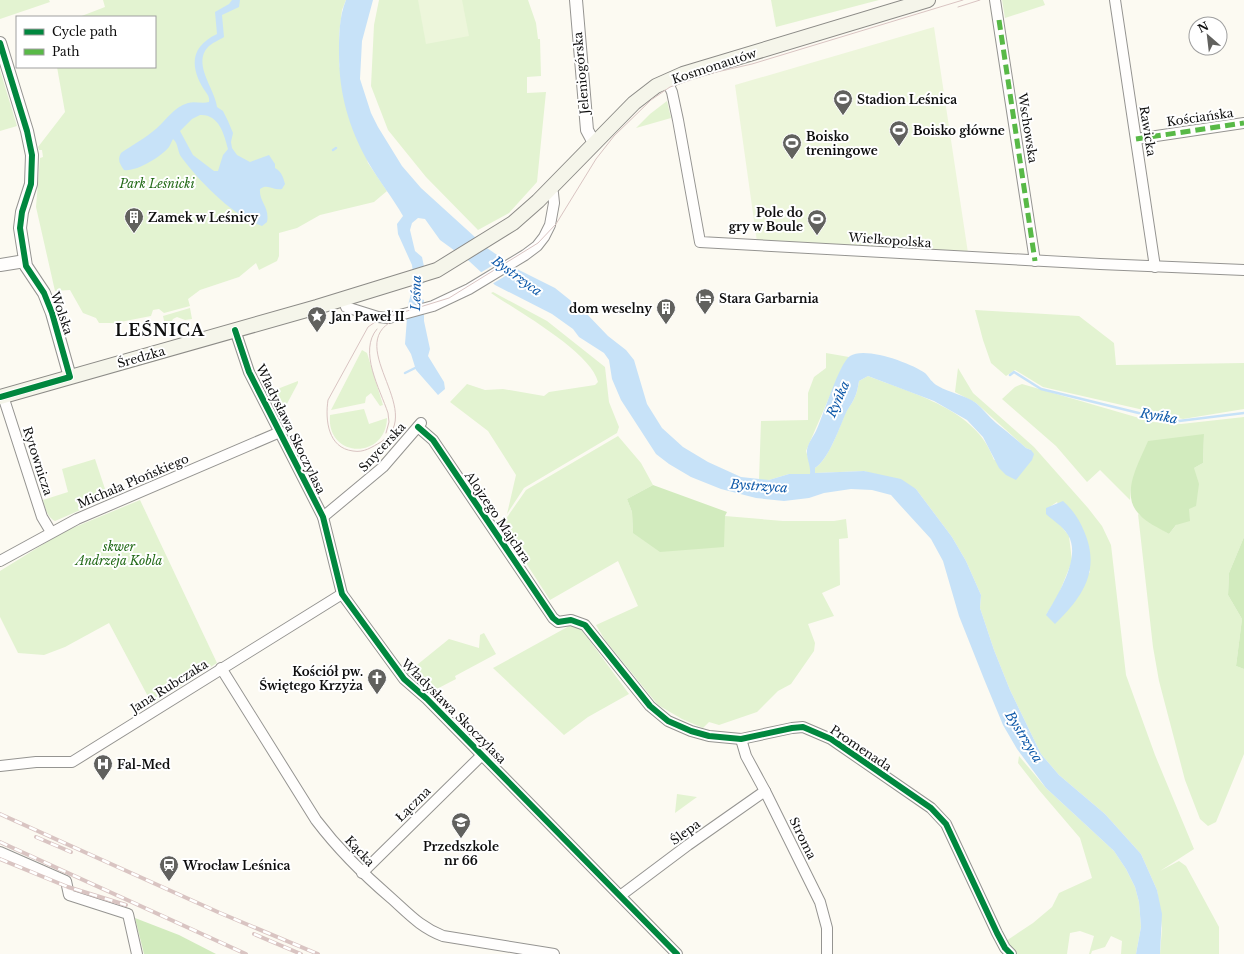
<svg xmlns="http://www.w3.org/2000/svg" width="1244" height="954" viewBox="0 0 1244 954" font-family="'Libre Baskerville',serif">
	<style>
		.green { fill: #e3f3d1; fill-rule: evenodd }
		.forest { fill: #d2ebbe }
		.pitch { fill: #edf6db }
		.water { fill: #c7e2f8; fill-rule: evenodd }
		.pier { fill: #fcfaf2 }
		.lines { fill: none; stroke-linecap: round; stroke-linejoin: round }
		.stream { stroke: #c7e2f8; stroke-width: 2.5 }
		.minor-casing { stroke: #959491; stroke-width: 12 }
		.tertiary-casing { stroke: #959491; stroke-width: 14 }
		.secondary-casing { stroke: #8c8b87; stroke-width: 16 }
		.minor { stroke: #fffefd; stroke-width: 10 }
		.tertiary { stroke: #fffefd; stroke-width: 12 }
		.secondary { stroke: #f5f5ea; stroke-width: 14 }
		.tram { stroke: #d9c4c2; stroke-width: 1 }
		.rail-casing { stroke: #d9c4c2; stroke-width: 4 }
		.rail { stroke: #fff; stroke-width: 2.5; stroke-dasharray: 8; stroke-linecap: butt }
		.quiet { stroke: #58b947; stroke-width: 5; stroke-dasharray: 10 5; stroke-linecap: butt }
		.cycleway-casing { stroke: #fff; stroke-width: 8 }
		.cycleway { stroke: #00873e; stroke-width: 6 }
		.labels { text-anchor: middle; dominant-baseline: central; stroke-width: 4; stroke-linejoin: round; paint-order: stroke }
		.street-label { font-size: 12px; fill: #0e0e0e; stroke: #fff }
		.poi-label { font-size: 12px; font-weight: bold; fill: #0e0e0e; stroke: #fff; text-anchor: start }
		.park-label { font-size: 12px; font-style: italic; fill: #246b19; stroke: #fff }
		.water-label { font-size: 13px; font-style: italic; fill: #0e59a9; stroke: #fff }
		.district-label { font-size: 16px; font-weight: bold; letter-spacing: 1px; fill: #0e0e0e; stroke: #fff }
	</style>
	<rect width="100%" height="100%" fill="#fcfaf2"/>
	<g class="green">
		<polygon points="0,0 49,0 50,2 0,19"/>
		<polygon points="103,0 346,0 342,10 339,35 339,65 368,163 387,191 374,202 320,215 297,228 279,233 279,256 277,261 259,270 256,263 239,277 200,290 188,299 190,306 164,313 159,309 153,310 151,316 115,323 99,323 96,318 83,313 70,290 55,291 36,207 40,158 43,157 42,150 39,150 38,147 65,112 57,67 155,67 155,17 79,17 105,7"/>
		<polygon points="379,0 528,0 536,23 538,39 540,39 541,76 527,77 527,93 546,92 537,182 509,213 478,230 426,177 388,130 371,86 374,25"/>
		<polygon points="771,0 879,0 776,27"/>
		<polygon points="1002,0 1043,0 1045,5 1005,18"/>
		<polygon points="0,70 17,126 0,131"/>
		<polygon points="667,101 671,118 636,128 650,114"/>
		<path d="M493,292l54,29 58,46 4,35 10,25 -2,6 -93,55 -17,26 9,-39 -28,-44 -38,-29 17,-18 18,6 18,-1 41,7 5,-4 46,-7 3,-3c-7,-30 -81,-71 -107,-89z"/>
		<polygon points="190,308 192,319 185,320 177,317 173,319 170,324 165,325 163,316"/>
		<polygon points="975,310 1079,316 1114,343 1116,365 1244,363 1244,409 1183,419 1043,387 1015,370 1006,376 991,363 983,340"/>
		<polygon points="362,350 367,353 383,405 380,406 371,393 366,397 365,403 331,410"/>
		<polygon points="826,353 849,357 841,370 806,451 811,468 810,474 789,474 769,480 759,480 761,421 808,420 808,393 814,377 826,368"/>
		<path d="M958,368l15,25 61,54 54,61 14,18 9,19 15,130 29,80 39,94 -34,22 19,-10 7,5 33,61v27h-59l2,-26 -5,-38 -16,-36 -36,-40 -46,-39 -18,-21 -31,-64 -16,-40 -14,-42 1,-13 -15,-34 -14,-24 -36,-48 -52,-18 -49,2v-5c13,-8 24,-39 30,-54 2,-5 7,-10 9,-15 3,-6 4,-12 5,-18l9,-5c45,18 109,33 126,84l37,-10 -5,-2 -50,-45 -21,-11zM1057,502l33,70 -44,43 12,-19 14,-35 -3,-25 -12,-15 -6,-15z"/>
		<polygon points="298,381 298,383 281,415 277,415 267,393"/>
		<polygon points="1022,384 1153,422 1181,424 1244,417 1244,537 1229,573 1228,595 1242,619 1236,666 1244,669 1244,754 1216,822 1208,826 1200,819 1185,780 1159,681 1153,647 1138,514 1169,534 1189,509 1194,468 1203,463 1204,434 1131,487 1130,500 1100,470 1087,482 1056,446 1002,399 1015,387"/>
		<path d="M364,409l5,15 18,-6c-1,42 -61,41 -57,-3z"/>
		<polygon points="618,436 641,463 653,485 627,499 632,512 633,533 725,516 783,521 834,521 846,519 848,538 839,539 840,585 822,593 834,616 808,624 815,643 814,651 791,684 778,691 757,712 719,725 709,722 703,728 682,719 658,705 605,640 596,625 638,606 618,561 550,600 526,563 503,523 526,490"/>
		<path d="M95,459l13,39 -53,23c-8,-4 -10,-13 -12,-21l25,-8 -6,-23z"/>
		<polygon points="140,500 217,663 152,704 109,623 65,647 44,655 18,653 0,617 0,571 63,532"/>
		<polygon points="571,625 580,629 587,637 629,694 588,717 564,735 493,668"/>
		<polygon points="484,633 496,654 455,676 456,679 429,693 407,673 449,639 479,648 480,635"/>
		<polygon points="1019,756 1046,788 1114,851 1126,869 1135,887 1139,902 1141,927 1136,954 1121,954 1122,941 1111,936 1105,947 1092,951 1091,954 1089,954 1094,936 1080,931 1070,933 1067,954 1017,954 1006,941 1033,923 1052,907 1059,893 1092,878 1080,838 1039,790 1018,763"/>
		<polygon points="677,794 697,797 675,813"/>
	</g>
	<g class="forest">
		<path d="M1204,434l-1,29 -9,5 5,16 -3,22 -7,3 1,12 -14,4 -7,9c-10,-6 -24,-12 -31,-21 -18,-20 2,-52 10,-72z"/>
		<polygon points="653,485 727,512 725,516 724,547 660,552 633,533 632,512 627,499"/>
		<polygon points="1244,537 1244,669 1236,666 1242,619 1228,595 1229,573"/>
		<polygon points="135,918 179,935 216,954 144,954"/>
	</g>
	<g class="pitch">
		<polygon points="418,0 462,0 469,36 426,44"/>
		<polygon points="934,27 968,253 757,242 735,85"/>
	</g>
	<g class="water">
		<path d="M232,0h8l-1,7 -17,8 2,22c-5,3 -12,6 -16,10 -16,17 7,42 9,60l6,4 5,10 5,12 -2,9 1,6 5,7 13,7 19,-7 6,9v4c7,4 8,9 10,16l-3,5c-9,2 -14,-6 -22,0 -1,13 10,18 7,33l-5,4c-29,-10 -62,-44 -80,-68 -5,-6 -3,-14 -9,-19 -1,2 -3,6 -4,8 -8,10 -33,25 -45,23 -4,-6 -7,-10 -3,-17 11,-8 25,-15 36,-25 11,-10 16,-20 31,-25 7,-2 14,1 21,-1 1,-6 -3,-9 -6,-14 -14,-24 -11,-42 14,-54l-2,-22 14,-8zM200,115c19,-1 24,19 28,34l-5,6 -5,16h-4l-21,-16 -13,-24 12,-12z"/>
		<path d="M346,0h27l-11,41 -2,38 11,34 7,14 24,39 19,22 66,60 32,22 36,18 30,24 23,24 18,14 8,10 13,44 15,24 21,19 25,15 33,15 28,3 20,-6h21c1,-9 -4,-16 -3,-24 1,-7 6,-13 9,-19 7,-14 23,-68 34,-75 15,-10 61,7 75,17 4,4 7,10 13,13 12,7 27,9 38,17 7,6 13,14 20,20 10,8 20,16 30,25l5,2 3,4 -2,6 -16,20 -10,-5 -7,-7 -16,-31 -16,-17 -33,-19 -66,-25 -9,5c-1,6 -2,12 -5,18 -2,5 -7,10 -9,16 -6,14 -17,45 -30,53v5l49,-2 37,8 15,10 36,48 14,24 15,34 -1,13 14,42 16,40 31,64 18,21 46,39 36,40 16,36 5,24 -2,40h-24l5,-27 -2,-25 -4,-15 -9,-18 -12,-18 -68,-63 -29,-39 -14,-24 -19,-46 -25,-63 -16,-55 -12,-22 -32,-35 -8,-9 -19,-5 -21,-1 -27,4 -15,5 -25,3 -28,-3 -35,-9 -30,-12 -22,-13 -13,-10 -35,-54 -9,-21 -3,-19 -5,-7 -25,-16 -6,-8 -21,-15 -57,-29 -26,-24 -29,-21 -15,-21 -7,-1 -6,5 -2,7 5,21 7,6 5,24 -7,4 1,14 3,1v21l6,28 -2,7 16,26 1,7 -7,6 -22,-25 -5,-16 -6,-10 3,-39 5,-19v-13l-1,-8 -14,-31 -1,-10 6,-8c-10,-18 -24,-35 -35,-54 -19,-34 -29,-68 -29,-108 0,-18 0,-37 7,-54z"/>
		<path d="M1063,501c10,9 16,18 21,30 17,39 -1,66 -29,93l-9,-9c11,-19 36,-58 22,-80 -6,-10 -15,-14 -22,-21v-6z"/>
	</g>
	<polygon class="pier" points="505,258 519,268 492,284 480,273"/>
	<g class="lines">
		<g class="stream">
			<polyline points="333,150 336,148"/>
			<polyline points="405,373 417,367"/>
			<polyline points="1010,375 1014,372 1041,389 1163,419 1179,421 1244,413"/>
		</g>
		<g class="minor-casing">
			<g id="minor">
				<polyline points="995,0 1035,261"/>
				<polyline points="1115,0 1155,267"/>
				<polyline points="667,81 672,92 678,120 700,242 1100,264 1244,270"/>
				<polyline points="1136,139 1244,123"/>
				<polyline points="344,299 346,307 378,317 389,318 433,306 469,289 525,255 537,246 544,237 550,225 554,203 553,193 549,189"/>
				<polyline points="235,330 249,372 323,517 342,594 404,679 427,699 677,954"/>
				<polyline points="3,396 42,517 51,532"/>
				<polyline points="418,427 433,440 553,618 558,622 571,620 585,625 650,706 668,721 691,731 709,736 741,739 792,728 803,727 831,739 931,808 946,824 997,933 1005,948 1011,954"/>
				<polyline points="323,517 383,467 421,423"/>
				<polyline points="0,561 77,519 280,432"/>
				<path d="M221,668l95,152c22,29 47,54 75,78 18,16 29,29 52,38l111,18"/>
				<polyline points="741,739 746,756 765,791 820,902 827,928 827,954"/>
				<polyline points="0,766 36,762 72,762 342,594"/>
				<polyline points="0,852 66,881 69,895 128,914 137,954"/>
				<polyline points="362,873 482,755"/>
				<polyline points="620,896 688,845 765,791"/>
			</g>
		</g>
		<g class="tertiary-casing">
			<g id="tertiary">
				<polyline points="576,0 587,130 594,143"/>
				<polyline points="0,43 27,131 32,155 31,184 22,212 20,228 26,266 44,293 52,313 70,377"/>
				<polyline points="0,265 25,261"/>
			</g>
		</g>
		<g class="secondary-casing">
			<polyline id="secondary" points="0,397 317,307 437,270 513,223 538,201 634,103 656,86 683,74 928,0"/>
		</g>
		<use href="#minor" class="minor"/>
		<use href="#tertiary" class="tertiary"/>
		<use href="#secondary" class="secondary"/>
		<g class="tram">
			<polyline points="958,7 980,0"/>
			<path d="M399,318c-62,23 30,93 -18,124 -9,5 -17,11 -28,9 -25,-3 -28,-31 -25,-51l40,-73 10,-7 71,-22 89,-55 18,-19 40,-65 18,-23 37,-36 19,-13 38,-13 44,-10 211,-64"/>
			<path d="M377,329c-19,22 3,60 11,84l1,9 -3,11"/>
		</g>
		<g class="rail-casing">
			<g id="rail">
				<polyline points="0,814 220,913 318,954"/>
				<polyline points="36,837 71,852"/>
				<polyline points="0,842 246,954"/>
				<polyline points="0,859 68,887 126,905"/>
				<polyline points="254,934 301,954"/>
			</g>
		</g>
		<use href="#rail" class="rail"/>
		<g class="quiet">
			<polyline points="999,20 1035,261"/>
			<polyline points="1136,139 1244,123"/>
		</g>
		<g class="cycleway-casing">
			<g id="cycleway">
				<polyline points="0,43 27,131 32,155 31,184 22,212 20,228 26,266 44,293 52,313 70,377 0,397"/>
				<polyline points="235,330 249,372 323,517 342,594 404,679 427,699 677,954"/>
				<polyline points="418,427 433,440 553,618 558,622 571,620 585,625 650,706 668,721 691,731 709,736 741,739 792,728 803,727 831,739 931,808 946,824 997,933 1005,948 1011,954"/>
			</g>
		</g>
		<use href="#cycleway" class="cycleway"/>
	</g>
	<defs>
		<g id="stadium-pin" transform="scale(1)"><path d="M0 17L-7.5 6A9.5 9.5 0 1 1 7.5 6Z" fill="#61615e" stroke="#fff"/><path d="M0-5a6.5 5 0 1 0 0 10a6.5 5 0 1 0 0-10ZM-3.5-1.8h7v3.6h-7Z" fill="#fff"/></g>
		<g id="building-pin" transform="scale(1)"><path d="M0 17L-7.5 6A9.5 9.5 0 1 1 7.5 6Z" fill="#61615e" stroke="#fff"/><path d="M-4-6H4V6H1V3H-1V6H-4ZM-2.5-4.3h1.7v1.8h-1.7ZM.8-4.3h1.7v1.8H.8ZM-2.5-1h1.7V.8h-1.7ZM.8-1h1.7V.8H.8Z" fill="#fff"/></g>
		<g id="hotel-pin" transform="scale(1)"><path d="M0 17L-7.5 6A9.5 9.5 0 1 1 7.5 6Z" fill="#61615e" stroke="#fff"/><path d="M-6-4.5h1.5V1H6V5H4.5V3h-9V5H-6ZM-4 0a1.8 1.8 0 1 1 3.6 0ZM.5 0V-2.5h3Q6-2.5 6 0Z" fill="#fff"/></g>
		<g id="sight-pin" transform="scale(1)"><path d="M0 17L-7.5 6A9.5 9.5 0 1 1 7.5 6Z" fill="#61615e" stroke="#fff"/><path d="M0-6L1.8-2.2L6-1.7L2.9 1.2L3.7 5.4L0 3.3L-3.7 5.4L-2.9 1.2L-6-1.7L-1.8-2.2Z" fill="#fff"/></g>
		<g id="church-pin" transform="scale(1)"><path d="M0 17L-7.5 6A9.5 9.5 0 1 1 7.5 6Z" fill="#61615e" stroke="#fff"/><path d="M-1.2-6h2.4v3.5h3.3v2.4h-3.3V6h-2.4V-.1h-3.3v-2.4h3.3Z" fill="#fff"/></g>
		<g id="hospital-pin" transform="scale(1)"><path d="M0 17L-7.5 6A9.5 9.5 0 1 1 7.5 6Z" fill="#61615e" stroke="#fff"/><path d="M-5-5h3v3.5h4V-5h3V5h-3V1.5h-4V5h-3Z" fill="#fff"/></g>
		<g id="school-pin" transform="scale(1)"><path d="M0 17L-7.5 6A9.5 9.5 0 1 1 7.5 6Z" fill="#61615e" stroke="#fff"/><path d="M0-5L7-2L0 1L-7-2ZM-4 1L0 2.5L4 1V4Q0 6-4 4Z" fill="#fff"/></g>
		<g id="station-pin" transform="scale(1)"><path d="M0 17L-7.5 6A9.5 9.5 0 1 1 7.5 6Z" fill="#61615e" stroke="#fff"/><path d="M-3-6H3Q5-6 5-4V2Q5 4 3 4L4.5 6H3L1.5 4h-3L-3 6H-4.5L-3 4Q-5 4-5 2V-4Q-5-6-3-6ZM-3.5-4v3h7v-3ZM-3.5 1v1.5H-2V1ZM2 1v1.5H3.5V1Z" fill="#fff"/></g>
	</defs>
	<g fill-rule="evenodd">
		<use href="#stadium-pin" x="843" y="99"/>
		<use href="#stadium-pin" x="899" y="130"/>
		<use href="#stadium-pin" x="792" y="143"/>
		<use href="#building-pin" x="134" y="217"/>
		<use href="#stadium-pin" x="817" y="219"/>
		<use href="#hotel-pin" x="705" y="298"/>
		<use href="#building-pin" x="666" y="308"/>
		<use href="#sight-pin" x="317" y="316"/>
		<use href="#church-pin" x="377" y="678"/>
		<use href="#hospital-pin" x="103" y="764"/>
		<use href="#school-pin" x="461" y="822"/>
		<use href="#station-pin" x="169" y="865"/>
	</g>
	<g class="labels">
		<g class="street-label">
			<text transform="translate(714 66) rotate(-18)">Kosmonautów</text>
			<text transform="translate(581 73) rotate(-95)">Jeleniogórska</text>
			<text transform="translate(1200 117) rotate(-8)">Kościańska</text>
			<text transform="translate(1028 128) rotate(81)">Wschowska</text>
			<text transform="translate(1148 131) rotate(81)">Rawicka</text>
			<text transform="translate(890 240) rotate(4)">Wielkopolska</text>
			<text transform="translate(62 313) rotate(71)">Wolska</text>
			<text transform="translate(141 357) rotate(-16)">Średzka</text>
			<text transform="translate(291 429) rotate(64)">Władysława Skoczylasa</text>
			<text transform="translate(382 447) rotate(-47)">Snycerska</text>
			<text transform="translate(38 461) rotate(72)">Rytownicza</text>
			<text transform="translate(133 481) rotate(-23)">Michała Płońskiego</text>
			<text transform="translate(498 517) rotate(56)">Alojzego Majchra</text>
			<text transform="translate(169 686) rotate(-32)">Jana Rubczaka</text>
			<text transform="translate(454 711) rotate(45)">Władysława Skoczylasa</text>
			<text transform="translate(861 748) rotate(34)">Promenada</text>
			<text transform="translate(413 804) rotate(-45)">Łączna</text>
			<text transform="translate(685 832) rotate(-36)">Ślepa</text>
			<text transform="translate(803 838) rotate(64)">Stroma</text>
			<text transform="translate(360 851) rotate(47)">Kącka</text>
		</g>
		<g class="poi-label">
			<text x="857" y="99">Stadion Leśnica</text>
			<text x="913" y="130">Boisko główne</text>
			<text x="806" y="136">Boisko<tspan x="806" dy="14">treningowe</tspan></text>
			<text x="803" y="212" text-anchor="end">Pole do<tspan x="803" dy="14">gry w Boule</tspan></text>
			<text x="148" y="217">Zamek w Leśnicy</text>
			<text x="719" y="298">Stara Garbarnia</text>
			<text x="652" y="308" text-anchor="end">dom weselny</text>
			<text x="331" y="316">Jan Paweł II</text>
			<text x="363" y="671" text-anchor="end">Kościół pw.<tspan x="363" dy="14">Świętego Krzyża</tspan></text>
			<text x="117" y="764">Fal-Med</text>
			<text x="461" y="846" text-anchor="middle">Przedszkole<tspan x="461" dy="14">nr 66</tspan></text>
			<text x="183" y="865">Wrocław Leśnica</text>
		</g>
		<g class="park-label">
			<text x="157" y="183">Park Leśnicki</text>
			<text x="119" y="546">skwer<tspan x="119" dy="14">Andrzeja Kobla</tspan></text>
		</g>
		<g class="water-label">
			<text transform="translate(517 276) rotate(36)">Bystrzyca</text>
			<text transform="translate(416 293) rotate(-88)">Leśna</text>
			<text transform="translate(838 399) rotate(-66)">Ryńka</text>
			<text transform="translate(1159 416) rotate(10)">Ryńka</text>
			<text transform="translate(759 486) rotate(4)">Bystrzyca</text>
			<text transform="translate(1024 737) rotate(58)">Bystrzyca</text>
		</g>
		<g class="district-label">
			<text x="160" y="330">LEŚNICA</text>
		</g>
	</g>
	<rect x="16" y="16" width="140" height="52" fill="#ffffff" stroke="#9f9f9f"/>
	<rect x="24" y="29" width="20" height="6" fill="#00873e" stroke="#9f9f9f"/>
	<text x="52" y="36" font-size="12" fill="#0e0e0e">Cycle path</text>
	<rect x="24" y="49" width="20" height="6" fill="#58b947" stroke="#9f9f9f"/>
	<text x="52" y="56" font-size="12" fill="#0e0e0e">Path</text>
	<g transform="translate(1208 36) rotate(332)"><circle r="19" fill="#ffffff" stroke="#9f9f9f"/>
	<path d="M0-3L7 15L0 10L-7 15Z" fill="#61615e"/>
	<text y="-6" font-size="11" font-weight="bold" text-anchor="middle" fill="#0e0e0e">N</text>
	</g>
</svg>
